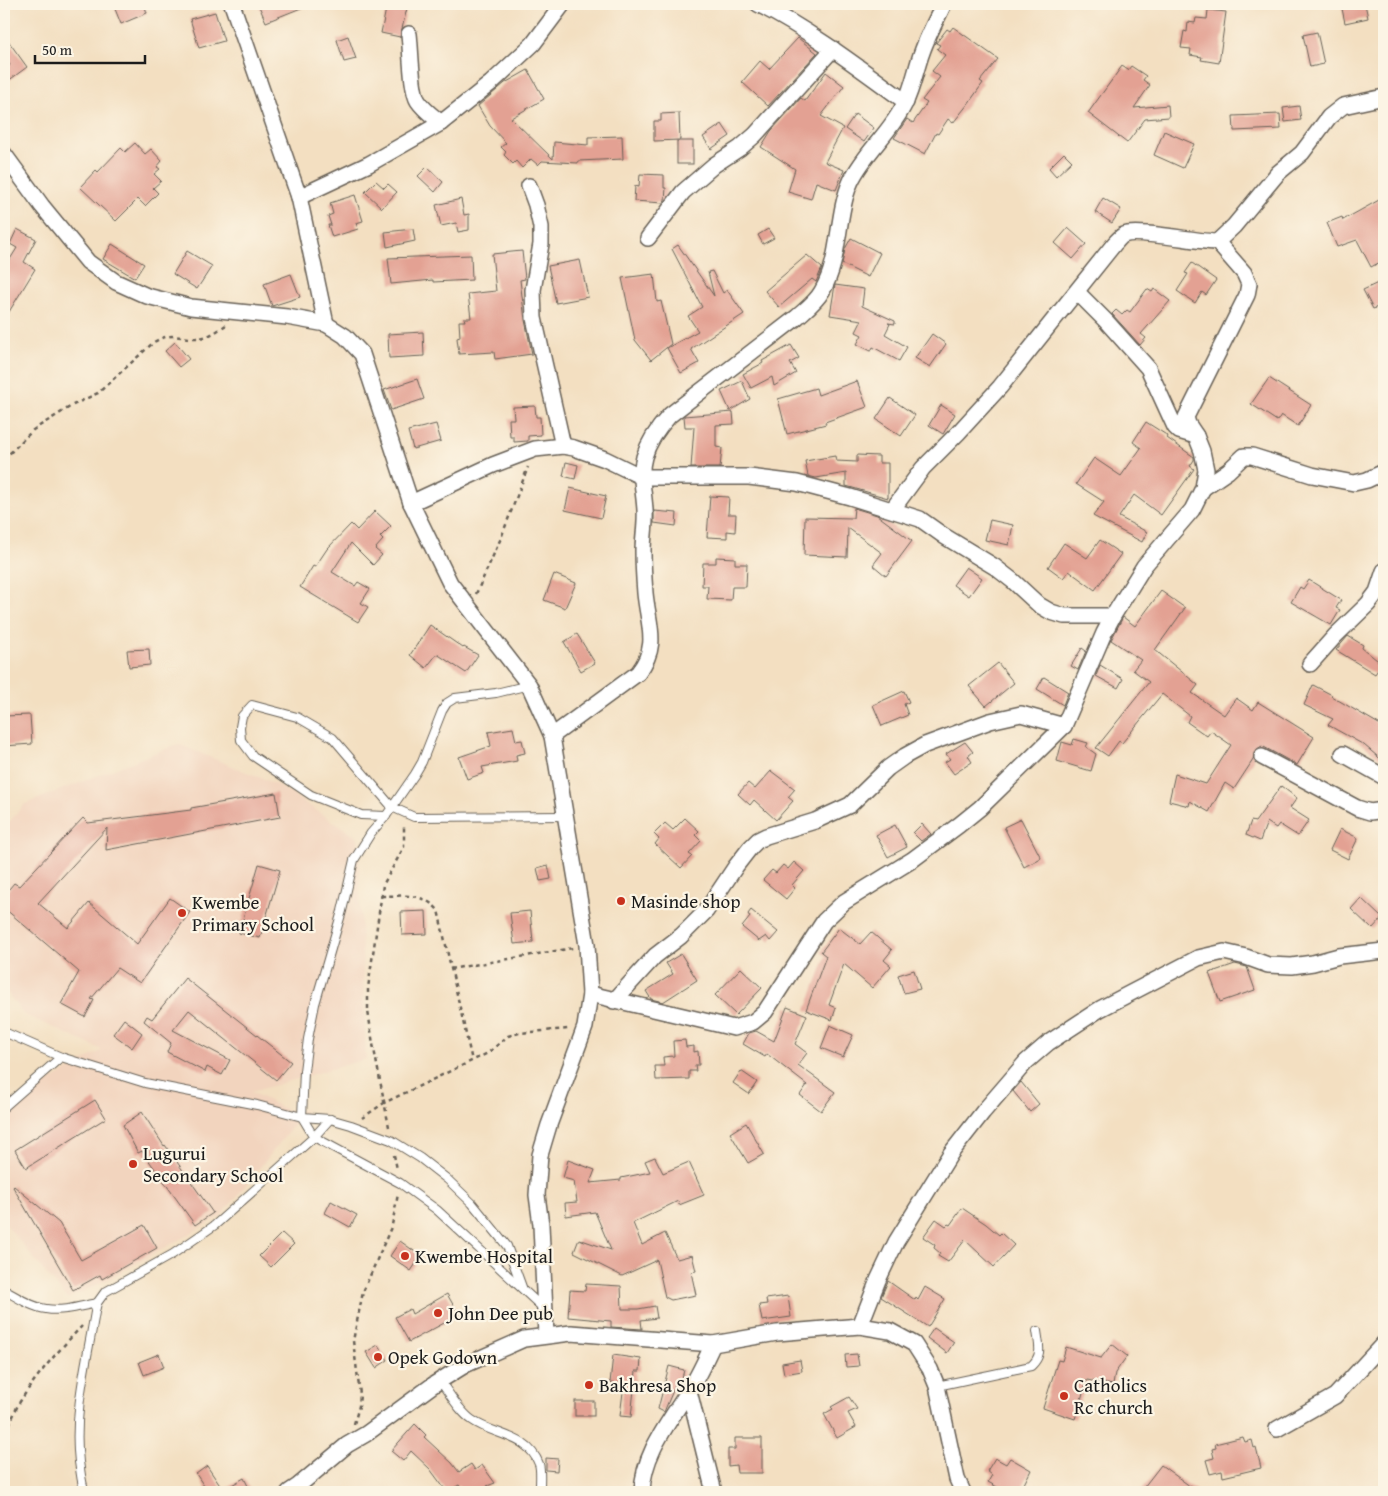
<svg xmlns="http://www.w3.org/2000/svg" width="1388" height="1496" viewBox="0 0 1388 1496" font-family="'Gentium Book Plus',serif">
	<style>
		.built { fill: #f2d4be }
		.building { fill: #e3a193 }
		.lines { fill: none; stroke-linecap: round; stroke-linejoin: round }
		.lane-casing { stroke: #676056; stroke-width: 10 }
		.street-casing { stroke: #676056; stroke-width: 18 }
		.path { stroke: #676056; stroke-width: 2.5; stroke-dasharray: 4 4; stroke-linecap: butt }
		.lane { stroke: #fff; stroke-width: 8 }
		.street { stroke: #fff; stroke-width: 15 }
		.poi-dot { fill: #c8321e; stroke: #fcf5e5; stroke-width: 2 }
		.labels { text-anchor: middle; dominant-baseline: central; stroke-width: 4.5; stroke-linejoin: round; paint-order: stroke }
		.poi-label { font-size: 19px; fill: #1c1c1c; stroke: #fcf5e5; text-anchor: start }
	</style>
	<rect width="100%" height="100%" fill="#fcf5e5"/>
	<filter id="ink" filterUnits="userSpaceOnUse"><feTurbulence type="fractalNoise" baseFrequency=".02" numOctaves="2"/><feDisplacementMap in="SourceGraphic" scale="10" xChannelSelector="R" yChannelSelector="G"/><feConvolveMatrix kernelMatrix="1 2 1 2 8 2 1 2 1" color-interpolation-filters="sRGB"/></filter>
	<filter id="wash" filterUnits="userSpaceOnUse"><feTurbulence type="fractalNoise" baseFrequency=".0096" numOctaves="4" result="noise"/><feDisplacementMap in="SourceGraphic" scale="20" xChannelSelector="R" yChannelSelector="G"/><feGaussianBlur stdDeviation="1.12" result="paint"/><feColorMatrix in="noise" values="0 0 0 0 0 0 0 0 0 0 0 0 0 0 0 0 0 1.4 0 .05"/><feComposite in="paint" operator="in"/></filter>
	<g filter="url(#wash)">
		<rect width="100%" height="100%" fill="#f3dfc1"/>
		<polygon class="built" points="178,744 278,785 358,838 366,1059 251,1092 291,1112 306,1110 221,1216 113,1277 67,1299 4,1222 4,1108 102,1050 23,1014 4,988 4,828 25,804"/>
		<g id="blocks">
			<g class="building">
				<polygon points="113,4 144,4 147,13 121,24"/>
				<polygon points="258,4 311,4 266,22"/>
				<polygon points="387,4 408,4 400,37 381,33"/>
				<polygon points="1341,4 1365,4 1368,18 1345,23"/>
				<polygon points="1208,10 1226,12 1219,63 1201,60 1202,57 1190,55 1191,49 1181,48 1184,31 1187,32 1188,22 1195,23 1196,18 1207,19"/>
				<polygon points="215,12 224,41 199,48 190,19"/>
				<polygon points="953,27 998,59 980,81 983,83 968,104 953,123 948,119 938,134 936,133 925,154 894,138 907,119 913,123 927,103 922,100 940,77 932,71 945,55 937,49 940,45 936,43 947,29 950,31"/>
				<polygon points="1317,32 1324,64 1310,67 1303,35"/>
				<polygon points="4,35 27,67 4,84 4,69 10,65 4,57"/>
				<polygon points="348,36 356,59 344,62 337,40"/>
				<polygon points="798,38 817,53 768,106 742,82 760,61 769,69"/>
				<polygon points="1122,66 1128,70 1131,66 1146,76 1143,80 1150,85 1134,108 1168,105 1169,117 1145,119 1127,143 1088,113"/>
				<polygon points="528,70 544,99 511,118 553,159 554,142 588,145 588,137 622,136 623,159 578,161 578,163 542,161 538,165 531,159 522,168 516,161 513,164 504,155 506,152 501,147 506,143 490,126 478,106 505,83"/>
				<polygon points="826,72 844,86 821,116 843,128 825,162 844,170 836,190 816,182 811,199 788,192 795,169 761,147 771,131 801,98 805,101"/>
				<polygon points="1299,106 1301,120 1285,122 1283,108"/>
				<polygon points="679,113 680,140 654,141 654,121 661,121 661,114"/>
				<polygon points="855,114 874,128 864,142 845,129"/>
				<polygon points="1280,114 1281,129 1234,131 1233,116"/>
				<polygon points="722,124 730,136 711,149 703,137"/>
				<polygon points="1164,131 1194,144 1183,168 1154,155"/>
				<rect x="677" y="141" width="16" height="23"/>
				<polygon points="135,143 145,154 151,149 162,161 157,167 160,169 154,174 161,181 153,188 158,193 145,206 138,199 116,221 80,187 96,170 98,172 121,148 125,152"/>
				<polygon points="1064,153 1072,161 1056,176 1049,168"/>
				<polygon points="427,167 443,182 435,192 418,176"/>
				<polygon points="640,174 664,175 664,188 666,188 665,200 663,203 634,201 635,186 639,187"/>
				<polygon points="376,181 384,188 388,184 397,192 382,208 365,192"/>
				<polygon points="355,195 363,221 356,223 358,229 332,237 328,225 331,225 328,216 333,214 330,203"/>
				<polygon points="1103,198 1121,209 1112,223 1095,212"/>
				<polygon points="461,199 464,215 469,214 469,230 458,232 456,223 441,226 436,205"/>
				<polygon points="1379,200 1384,210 1384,260 1371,267 1357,240 1337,247 1327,223 1342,217 1343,220"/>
				<polygon points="1068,228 1086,244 1073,259 1055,243"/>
				<polygon points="17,229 36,239 24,262 35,269 4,320 4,269 17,248 10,244"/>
				<polygon points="413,229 415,241 387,247 385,232"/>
				<polygon points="768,229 774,238 763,244 758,235"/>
				<polygon points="851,238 880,253 868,277 842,264 845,249"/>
				<polygon points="112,244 144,264 135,278 103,259"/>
				<polygon points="678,245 714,296 708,272 712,271 723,293 727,290 744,314 691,349 699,363 681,373 667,348 698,331 688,316 702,307 672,249"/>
				<polygon points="187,251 212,266 197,289 173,274"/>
				<polygon points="522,251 525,279 520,280 525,320 532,354 495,359 494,352 459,354 457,338 460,337 459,321 465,321 464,318 471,318 468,294 496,291 492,254"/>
				<polygon points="471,255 472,280 433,282 433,280 391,284 388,258"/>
				<polygon points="807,255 822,268 816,282 812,279 779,307 765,291"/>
				<polygon points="580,260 588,297 556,303 548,266"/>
				<polygon points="1192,263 1216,280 1206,295 1202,292 1195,303 1177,291 1188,274 1185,273"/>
				<polygon points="291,274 300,297 272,306 264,284"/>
				<polygon points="654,274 657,302 661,301 671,344 651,360 635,340 622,278"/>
				<polygon points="1380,282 1384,291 1384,304 1373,309 1363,290"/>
				<polygon points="835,285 864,289 862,306 895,321 895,324 888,323 890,324 885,334 907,347 899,361 873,347 871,351 857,344 862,335 856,332 862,320 830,315"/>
				<polygon points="1147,289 1152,292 1154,289 1170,301 1141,334 1146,338 1140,345 1112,314 1116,310 1122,315 1127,310 1130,312"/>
				<polygon points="423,332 424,356 389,358 388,334"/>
				<polygon points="932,334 946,344 930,367 915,358"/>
				<polygon points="175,342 189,359 179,367 165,351"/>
				<polygon points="791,345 799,358 790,363 796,373 774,386 772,377 751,388 743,374 763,363 762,361"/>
				<polygon points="1269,378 1311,405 1298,426 1281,415 1277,421 1251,404"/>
				<polygon points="417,379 424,399 391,410 384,390"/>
				<polygon points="742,381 750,399 730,411 721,391"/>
				<polygon points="857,381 867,407 825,422 826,424 787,434 778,399 816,388 818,395"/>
				<polygon points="890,398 915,415 901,436 876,419"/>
				<polygon points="941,405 955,414 943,434 929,425"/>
				<polygon points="535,406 536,417 540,417 541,435 528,436 528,441 514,442 514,437 510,437 509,419 514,419 513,407"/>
				<polygon points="733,412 734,424 716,425 716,447 722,448 720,468 691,468 694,427 685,427 684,416"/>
				<polygon points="1146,422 1168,436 1167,438 1194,457 1194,460 1190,466 1194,469 1161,515 1134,495 1119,517 1147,532 1142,542 1093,516 1104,502 1076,484 1094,458 1121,476 1141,448 1133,442"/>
				<polygon points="436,424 441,441 413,449 408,431"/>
				<polygon points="857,455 879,456 879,463 888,463 888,498 846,486 846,473 816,478 808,476 805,461 835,456 836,461 857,462"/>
				<polygon points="566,462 578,465 575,479 563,476"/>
				<polygon points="570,488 606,496 601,518 565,510"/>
				<polygon points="710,496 729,497 728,514 736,514 735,532 727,531 727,538 707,537"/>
				<polygon points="854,508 877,515 912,541 886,576 873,565 882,553 848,528 847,557 804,555 805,517 853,518"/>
				<polygon points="375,511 391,526 380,537 383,540 375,549 382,555 373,565 351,543 332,572 355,586 358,582 370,589 361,603 368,607 358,622 300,587 313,566 315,567 327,549 351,524 357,530"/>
				<polygon points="654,511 677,513 676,526 654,523"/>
				<polygon points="990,520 1013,525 1009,545 985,540"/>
				<polygon points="1100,540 1121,554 1095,590 1069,571 1063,578 1048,567 1064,543 1087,558"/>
				<polygon points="716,557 735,558 735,564 747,564 746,587 732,587 731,600 707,599 708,586 702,586 703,563 716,563"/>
				<polygon points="966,567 982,578 969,596 953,585"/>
				<polygon points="554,574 576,583 565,608 544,600"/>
				<polygon points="1309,580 1341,600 1336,608 1340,610 1331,625 1291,602 1300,587 1303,589"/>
				<polygon points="1161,591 1185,608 1155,650 1198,685 1192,693 1224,715 1236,698 1253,710 1258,702 1314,737 1297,765 1262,746 1257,749 1254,753 1253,760 1234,789 1225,783 1209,812 1190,801 1189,806 1169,801 1175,774 1206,784 1231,745 1211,731 1207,736 1187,722 1190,716 1162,694 1122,743 1119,741 1108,756 1096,748 1149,682 1133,670 1141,660 1111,640 1123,617 1135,626"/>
				<polygon points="430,625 463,648 464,647 478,655 466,673 437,654 426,668 410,655"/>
				<polygon points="577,634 595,663 581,671 564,642"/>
				<polygon points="1348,636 1363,645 1362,648 1382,664 1375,674 1336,650"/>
				<polygon points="1082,648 1086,651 1078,670 1071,666"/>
				<polygon points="149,649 150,665 129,667 127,650"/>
				<polygon points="998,663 1014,683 986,706 969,686"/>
				<polygon points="1100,665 1123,679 1118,688 1096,676"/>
				<polygon points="1044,677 1068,692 1063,705 1037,689"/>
				<polygon points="1313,685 1332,695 1331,696 1384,727 1384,762 1364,745 1328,725 1333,719 1304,705"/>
				<polygon points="904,691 909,702 904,704 908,715 882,726 873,705"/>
				<polygon points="30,715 32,744 4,746 4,716"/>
				<polygon points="513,728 516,741 522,740 525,753 516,755 517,761 482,767 484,773 467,779 459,757 491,746 488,732"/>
				<polygon points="1074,739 1088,743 1086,747 1096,754 1091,771 1057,761 1062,742 1072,745"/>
				<polygon points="965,742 973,752 968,756 972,762 954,774 945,762 950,759 946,754"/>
				<polygon points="771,771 795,789 788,797 793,801 776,820 754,800 750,805 738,794 748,783 755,789"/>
				<polygon points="1281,786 1297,798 1290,808 1309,820 1298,836 1279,824 1276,828 1267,822 1260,841 1246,835 1251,821 1255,822"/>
				<polygon points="276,793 280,817 106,850 107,828 38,903 68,928 89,903 137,944 170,898 190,912 140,983 117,968 91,999 94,1000 85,1017 61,1004 79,972 4,908 4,895 14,883 19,886 83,818 88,823 191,810 191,808"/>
				<polygon points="685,818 699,831 695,835 701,841 689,854 692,856 681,868 655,844 659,839 654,834 665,823 673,830"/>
				<polygon points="1021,819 1041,858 1024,867 1004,827"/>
				<polygon points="922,824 931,834 921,841 913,833"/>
				<polygon points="895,825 907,847 888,857 876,835"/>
				<polygon points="1340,829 1358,838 1348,859 1330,850"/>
				<polygon points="794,862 804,871 792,885 795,888 786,899 763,880 772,870 776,873 783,865 788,869"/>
				<polygon points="259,864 280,870 260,938 239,933"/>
				<polygon points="548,865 551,879 540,881 537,868"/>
				<polygon points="1361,898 1382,918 1372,929 1351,909"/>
				<polygon points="751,910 778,932 770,941 766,936 759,941 742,927 750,917 748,914"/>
				<polygon points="426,911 427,934 402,935 401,912"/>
				<polygon points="530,911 533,942 514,944 510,913"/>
				<polygon points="839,928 860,944 871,932 892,950 884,960 891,966 872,988 844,964 829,1005 836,1008 832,1020 806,1010 826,956 821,952"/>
				<polygon points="681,954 697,980 663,1002 651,999 646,991 673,974 666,963"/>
				<polygon points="1235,964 1247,967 1255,990 1220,1002 1209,973"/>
				<polygon points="741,968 762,988 736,1015 715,995"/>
				<polygon points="914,970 920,989 904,993 898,975"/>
				<polygon points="185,978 291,1062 276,1080 189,1010 173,1030 230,1060 222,1075 207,1067 205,1072 167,1052 171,1043 144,1021 147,1016 152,1019"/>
				<polygon points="787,1007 807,1015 795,1044 807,1053 798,1065 835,1092 821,1111 800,1095 807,1085 767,1054 765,1057 743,1044 749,1033 756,1031 774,1041"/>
				<polygon points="124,1019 142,1033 132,1048 113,1034"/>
				<polygon points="830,1025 853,1035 843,1057 821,1048"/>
				<polygon points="685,1040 686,1047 694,1046 694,1052 698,1051 699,1065 695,1065 696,1071 689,1071 689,1079 656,1080 655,1066 664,1066 663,1057 674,1056 673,1041"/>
				<polygon points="741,1071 757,1082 749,1094 733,1083"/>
				<polygon points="1021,1082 1039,1104 1030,1112 1013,1091"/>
				<polygon points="95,1100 106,1118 26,1168 15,1150"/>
				<polygon points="142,1112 164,1146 165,1145 213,1213 195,1225 142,1151 138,1153 123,1125"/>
				<polygon points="746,1123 764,1154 748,1163 730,1133"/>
				<polygon points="655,1157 663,1173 689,1162 704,1195 679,1205 678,1201 633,1223 642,1245 665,1233 677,1259 692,1255 696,1271 691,1272 696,1295 671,1300 665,1297 657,1260 622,1276 574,1252 579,1239 611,1250 595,1212 566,1216 565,1203 577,1202 574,1181 563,1178 568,1160 595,1170 590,1183 621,1180 621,1178 650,1172 645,1161"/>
				<polygon points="14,1186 59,1223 81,1260 144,1225 157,1248 102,1279 100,1275 73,1290 13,1187"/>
				<polygon points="331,1201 357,1215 350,1227 325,1213"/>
				<polygon points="962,1208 986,1224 999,1235 1001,1233 1014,1245 994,1267 965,1240 948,1262 938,1256 940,1253 934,1248 935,1245 923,1237 936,1219 946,1226 948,1224 950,1225"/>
				<polygon points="282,1233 294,1244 271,1267 259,1256"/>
				<polygon points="400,1241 421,1256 411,1271 390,1256"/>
				<polygon points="888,1281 915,1300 916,1298 918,1300 925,1287 945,1299 928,1327 881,1297"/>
				<polygon points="586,1284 621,1286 622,1309 638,1309 655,1306 657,1318 641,1320 642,1329 611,1327 611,1321 568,1317 570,1290 585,1291"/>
				<polygon points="447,1294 459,1315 409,1342 395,1317 410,1309 412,1314"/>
				<polygon points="788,1296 791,1317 762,1321 759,1305 767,1304 766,1299"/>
				<polygon points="934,1328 954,1342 947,1353 927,1338"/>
				<polygon points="1112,1344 1127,1356 1115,1373 1113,1385 1087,1380 1075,1419 1043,1408 1058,1360 1062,1361 1066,1347 1101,1358"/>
				<polygon points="378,1345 388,1360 376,1368 366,1352"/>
				<polygon points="159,1354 164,1367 144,1375 139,1362"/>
				<polygon points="857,1354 859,1366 846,1367 845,1355"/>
				<polygon points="613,1355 641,1359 640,1371 636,1371 631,1417 620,1416 624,1384 610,1383"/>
				<polygon points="800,1360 802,1371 784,1374 782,1363"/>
				<polygon points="669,1366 684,1370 681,1382 677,1381 664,1412 658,1409"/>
				<polygon points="849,1397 857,1409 848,1413 856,1427 837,1438 824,1414 833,1409 831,1407"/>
				<rect x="575" y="1401" width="19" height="15"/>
				<polygon points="415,1424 426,1435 424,1437 452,1463 459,1472 471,1464 475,1470 482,1465 495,1483 487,1486 492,1492 464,1492 459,1485 447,1492 430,1469 411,1451 403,1461 391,1451"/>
				<polygon points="1243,1437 1245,1442 1252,1440 1254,1448 1256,1447 1261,1468 1223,1477 1222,1471 1210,1474 1206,1460 1214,1458 1212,1449 1216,1448 1215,1444"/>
				<polygon points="735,1438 762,1438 762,1473 737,1473 736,1465 728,1466 728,1449 735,1449"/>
				<polygon points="546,1458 558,1459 557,1471 546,1470"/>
				<polygon points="995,1458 1006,1464 1010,1458 1031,1470 1020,1492 1012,1487 1009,1492 1006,1492 988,1482 992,1475 987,1471"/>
				<polygon points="1161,1465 1172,1473 1198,1492 1140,1492"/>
				<polygon points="207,1466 223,1490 244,1478 251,1492 208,1492 196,1474"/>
			</g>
		</g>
	</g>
	<g filter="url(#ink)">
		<use href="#blocks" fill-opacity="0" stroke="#676056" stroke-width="1"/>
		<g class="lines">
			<g class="lane-casing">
				<g id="lane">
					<polyline points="529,685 496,693 455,698 447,703 442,711 422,762 415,774 386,816 371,833 354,860 342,911 315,1004 308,1039 304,1071 302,1117 314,1137 400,1183 437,1210 543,1308"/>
					<polyline points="386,816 361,815 311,795 253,756 241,740 240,727 242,716 252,705 297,717 333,738 392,807 414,817 566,816"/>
					<polyline points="4,1032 61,1057 145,1083 257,1105 302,1117 330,1119 351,1125 391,1140 420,1158 447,1179 472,1203 507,1246 522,1287"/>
					<polyline points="4,1107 61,1057"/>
					<path d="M4,1290c13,7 27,17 42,19 17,3 35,-3 51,-6"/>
					<path d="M440,1381c10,13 19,30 32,39 22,16 56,14 67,44 2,6 1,16 1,23"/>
					<path d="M937,1386l94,-20c12,-11 8,-20 6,-35"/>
					<path d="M85,1492c-4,-10 -4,-19 -6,-30 -6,-50 8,-101 16,-150l2,-9 8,-11 68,-38 42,-29 99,-88 16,-18"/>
				</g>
			</g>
			<g class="street-casing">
				<g id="street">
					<polyline points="232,4 299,197 326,324"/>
					<path d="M758,4c53,27 100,63 148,98"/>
					<path d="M409,34c2,16 2,56 9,67 6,9 15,15 23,22"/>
					<polyline points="4,154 42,206 88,262 116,282 147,296 191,307 287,317 326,324 345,336 362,354 411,503 450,583 529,685 552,736 587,945 590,994 585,1027 549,1125 540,1155 537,1195 541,1225 546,1335"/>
					<polyline points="529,186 536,205 541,227 541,244 533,290 534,318 563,446"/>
					<polyline points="299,197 369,164 441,123 491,83 533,44 563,4"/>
					<polyline points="648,238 683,192 714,165 740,148 755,135 833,49"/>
					<polyline points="1077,292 1106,321 1148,368 1175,427 1179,431 1196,436"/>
					<polyline points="1203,488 1228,471 1244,456 1252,456 1312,475 1354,483 1367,480 1384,472"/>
					<polyline points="411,503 493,465 535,449 563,446 574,448 605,459 642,477 749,477 797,483 850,497 920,519 944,536 995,567 1013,581 1039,605 1051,612 1064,616 1113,616"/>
					<path d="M892,510l31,-42 35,-35 42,-46 115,-144c2,-2 6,-7 9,-8 12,-6 74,7 93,7l17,-16 44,-53 24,-20 27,-36 14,-11 41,-9"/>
					<polyline points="1310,664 1335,636 1368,604 1377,592 1384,571"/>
					<path d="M552,736l86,-63c22,-28 10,-48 7,-80 -1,-13 -2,-28 -2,-42 0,-13 3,-28 2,-41 -1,-18 -6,-36 -1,-53 5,-17 15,-30 26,-42l126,-97c10,-9 20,-16 26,-27 19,-31 14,-77 29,-110 14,-29 41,-50 54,-78 8,-16 11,-35 17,-51 6,-17 14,-32 22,-48"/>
					<polyline points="1343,754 1384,777"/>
					<polyline points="1262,757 1357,808 1370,812 1384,810"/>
					<polyline points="590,994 734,1028 753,1022 765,1012 824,921 844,902 912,860 959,825 980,808 1064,726 1104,633 1113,616 1144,566 1192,510 1203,488 1206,470 1202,451 1196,436 1188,424 1186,417 1247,295 1249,284 1244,273 1217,242"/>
					<polyline points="614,1001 655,956 681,936 706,911 736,866 750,848 758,840 766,836 815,821 850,805 888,768 905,756 925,745 990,721 1021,714 1064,726"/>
					<polyline points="860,1326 878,1280 896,1242 951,1153 983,1112 1026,1062 1048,1043 1100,1009 1198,958 1224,952 1246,957 1268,965 1292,966 1313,963 1339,956 1384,951"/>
					<polyline points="689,1391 714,1492"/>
					<polyline points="1277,1429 1335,1396 1384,1343"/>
					<polyline points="289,1492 298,1486 347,1445 366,1434 433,1385 465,1365 524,1339 571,1333 713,1344 777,1333 860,1326 890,1331 914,1344 930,1369 937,1386 957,1479 963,1492"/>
					<path d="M642,1492c1,-38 26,-68 46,-100 10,-15 17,-31 25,-48"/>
				</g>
			</g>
			<g class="path">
				<path d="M4,459l29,-29 40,-25 25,-12 56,-51c18,-11 25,-3 43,-4 11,0 20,-7 29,-13"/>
				<polyline points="476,594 501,538 528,467"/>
				<path d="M381,896c23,0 41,-4 57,14l34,151"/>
				<polyline points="450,969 573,948"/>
				<polyline points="362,1118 384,1103 488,1053 508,1036 519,1033 568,1029"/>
				<polyline points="389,1127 373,1044 368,1011 368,988 383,885 404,847 404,824"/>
				<polyline points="394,1155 397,1169"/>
				<polyline points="354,1424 359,1406 360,1394 353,1341 363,1292 392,1225 398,1194"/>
				<path d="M4,1431c9,-9 10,-21 17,-31 17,-27 39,-51 61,-74"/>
			</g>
			<use href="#lane" class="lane"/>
			<use href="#street" class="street"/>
		</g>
	</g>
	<g class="poi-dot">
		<circle cx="621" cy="901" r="5"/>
		<circle cx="182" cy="913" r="5"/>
		<circle cx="133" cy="1164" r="5"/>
		<circle cx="405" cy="1256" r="5"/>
		<circle cx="438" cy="1313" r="5"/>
		<circle cx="378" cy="1357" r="5"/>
		<circle cx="589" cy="1385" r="5"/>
		<circle cx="1064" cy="1396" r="5"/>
	</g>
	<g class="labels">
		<g class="poi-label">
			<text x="631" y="901">Masinde shop</text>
			<text x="192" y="902">Kwembe<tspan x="192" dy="22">Primary School</tspan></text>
			<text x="143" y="1153">Lugurui<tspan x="143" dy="22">Secondary School</tspan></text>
			<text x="415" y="1256">Kwembe Hospital</text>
			<text x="448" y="1313">John Dee pub</text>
			<text x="388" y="1357">Opek Godown</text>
			<text x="599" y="1385">Bakhresa Shop</text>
			<text x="1074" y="1385">Catholics<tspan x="1074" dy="22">Rc church</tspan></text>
		</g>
	</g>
	<rect width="1388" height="1496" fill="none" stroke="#fcf5e5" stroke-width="20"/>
	<path d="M35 55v8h110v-8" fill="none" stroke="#1c1c1c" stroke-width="2.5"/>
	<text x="42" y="55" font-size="15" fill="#1c1c1c" stroke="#fcf5e5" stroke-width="4" paint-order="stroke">50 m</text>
</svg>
